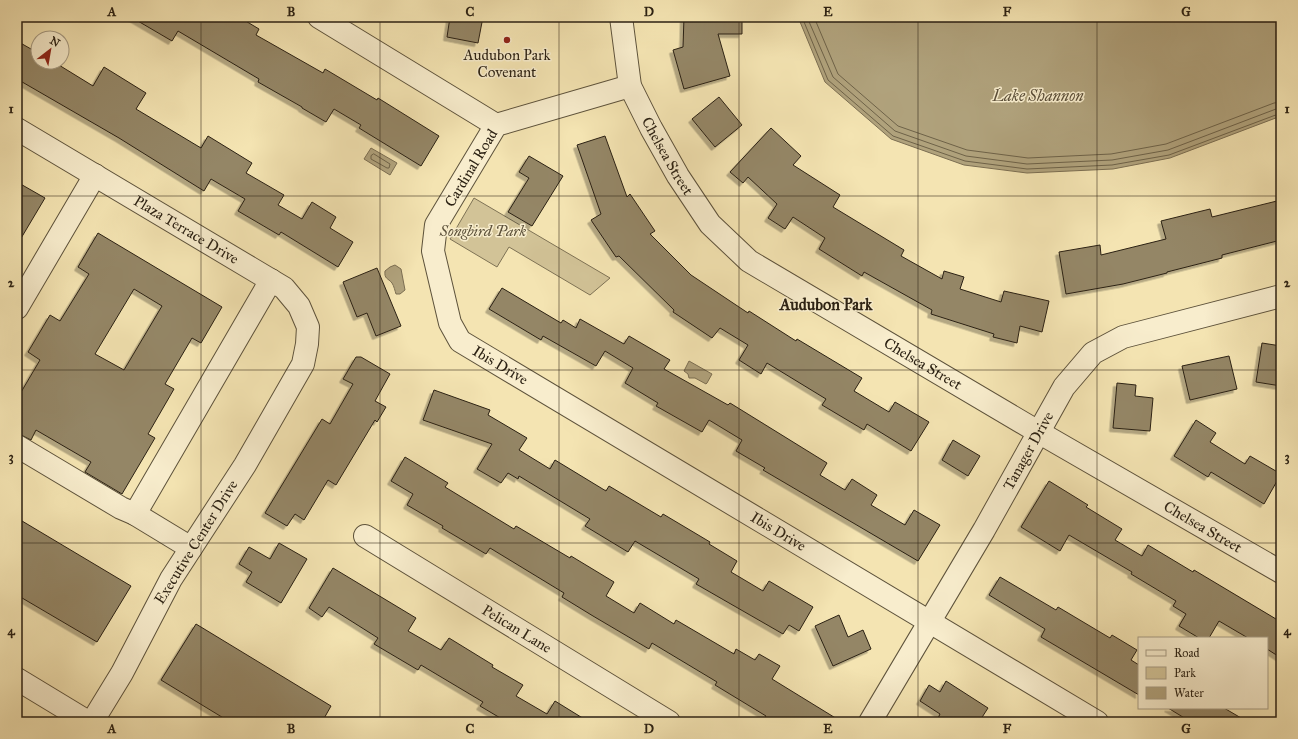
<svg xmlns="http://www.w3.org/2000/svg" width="1298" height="739" viewBox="0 0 1298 739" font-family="'IM FELL Great Primer',serif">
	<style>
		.green { fill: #d2c397; stroke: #7e7255 }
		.water { fill: #b0a27c; stroke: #7b6e52 }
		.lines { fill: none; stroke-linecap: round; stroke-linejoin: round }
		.shore { stroke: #6e6248; stroke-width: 1 }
		.building { fill: #948666; stroke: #2b2113; fill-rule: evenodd; filter: url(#shadow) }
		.minor-casing { stroke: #5d523b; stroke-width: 24 }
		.minor { stroke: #f8edcd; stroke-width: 22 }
		.grid { fill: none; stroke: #2b2113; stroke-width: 1; stroke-opacity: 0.55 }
		.poi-dot { fill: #8f2418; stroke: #f8edcd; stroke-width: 1.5 }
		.labels { text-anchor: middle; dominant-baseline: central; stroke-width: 3; stroke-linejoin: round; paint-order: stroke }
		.poi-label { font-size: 15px; fill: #2b2113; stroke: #f8edcd }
		.street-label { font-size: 15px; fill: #2b2113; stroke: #f8edcd }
		.park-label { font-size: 15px; font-style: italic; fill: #5d523b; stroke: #f8edcd }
		.water-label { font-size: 16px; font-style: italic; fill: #5a4e38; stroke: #f8edcd }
		.neighbourhood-label { font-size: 16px; font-weight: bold; fill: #2b2113; stroke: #f8edcd }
		.neatline { fill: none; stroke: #2b2113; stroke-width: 1.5 }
		.grid-label { font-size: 13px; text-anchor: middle; font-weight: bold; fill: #2b2113 }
	</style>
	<defs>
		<filter id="shadow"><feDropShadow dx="-3.5" dy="3.5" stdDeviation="0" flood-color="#0004"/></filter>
	</defs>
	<rect width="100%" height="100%" fill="#f4e4b2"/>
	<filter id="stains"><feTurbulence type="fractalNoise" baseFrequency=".005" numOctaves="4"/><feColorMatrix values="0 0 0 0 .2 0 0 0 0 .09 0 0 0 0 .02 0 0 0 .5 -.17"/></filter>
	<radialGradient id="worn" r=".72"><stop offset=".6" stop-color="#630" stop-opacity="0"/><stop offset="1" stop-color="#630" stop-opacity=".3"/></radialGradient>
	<polygon class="green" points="474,198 610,278 590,295 509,247 497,267 450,239"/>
	<g class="water">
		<polygon points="798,17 1281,17 1281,116 1170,158 1113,169 1027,173 964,165 891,139 825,82"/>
		<polygon points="371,148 397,163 390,175 364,159"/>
		<path d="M395,265l6,4 4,21 -5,4h-4c-1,-3 -2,-8 -4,-11 -4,-5 -8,-4 -7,-12l5,-4z"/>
		<polygon points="689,361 712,374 707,383 706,384 695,378 689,378 688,374 684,371"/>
	</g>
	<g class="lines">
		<g class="shore">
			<polyline points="802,17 828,80 893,136 965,161 1027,169 1112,165 1169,155 1281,113"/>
			<polyline points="807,17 833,77 895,131 966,156 1027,164 1112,160 1168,150 1276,109 1281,108"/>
			<polyline points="814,17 838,74 898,126 967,150 1028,158 1111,154 1166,144 1274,103 1281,102"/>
			<polygon points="374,154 390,164 389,168 387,168 371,159 371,156"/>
		</g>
	</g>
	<g class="building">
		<polygon points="131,17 239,17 259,29 256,35 323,73 325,69 377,100 378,98 439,136 421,166 359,128 361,125 334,109 326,122 302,108 302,107 258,82 259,79 178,31 172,41"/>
		<polygon points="450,17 483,17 478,43 447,37"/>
		<polygon points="684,17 742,17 742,34 718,34 730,76 684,89 673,50 683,47"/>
		<polygon points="17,41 38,53 38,62 54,62 93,86 104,67 146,93 136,109 201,148 208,136 252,163 246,173 284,195 278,205 302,219 312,202 336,217 330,228 353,242 338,267 281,232 279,235 238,211 245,199 211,179 204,191 119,138 17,79"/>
		<polygon points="719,97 742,125 715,147 692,119"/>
		<polygon points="771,128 801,156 793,165 840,195 833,207 904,250 901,256 942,279 944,271 964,277 960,289 1001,302 1004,291 1049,301 1042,332 1020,326 1017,343 993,337 994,334 931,314 932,310 864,272 862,276 819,249 825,238 793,217 785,229 768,218 777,204 748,177 743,183 730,172"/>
		<polygon points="605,136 627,197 630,194 655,231 650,234 691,275 748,313 749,311 796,341 797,339 862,378 854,391 889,412 895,402 929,422 911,451 867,424 864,430 822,405 826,399 767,363 761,374 739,360 748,345 720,328 712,338 673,312 674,310 619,256 616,257 591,220 601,214 577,145"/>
		<polygon points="529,156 563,176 532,226 508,212 529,178 519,172"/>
		<polygon points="17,182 45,198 17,245"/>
		<polygon points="1281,200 1281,240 1222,255 1222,258 1167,272 1167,273 1123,284 1066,294 1059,252 1100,245 1101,255 1166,239 1161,221 1210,209 1212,217"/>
		<path d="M98,233l124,74 -21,36 -9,-5 -27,46 9,5 -26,45 7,4 -33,56 -37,-22 6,-10 -55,-32 -5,10 -14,-7v-34l23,-39 -12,-8 22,-37 10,6 29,-47 -11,-7zM134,289l28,17 -38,64 -29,-16z"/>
		<polygon points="377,268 401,326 376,336 367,313 357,317 343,282"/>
		<polygon points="502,288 561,323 563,320 576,328 580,319 624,344 629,336 670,360 664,369 728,405 730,403 827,463 820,475 845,490 852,479 877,495 871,505 905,525 914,510 940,525 918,561 763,470 765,468 736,451 742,440 709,420 702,432 656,406 658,403 625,383 633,368 605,351 596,366 543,336 541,340 489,309"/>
		<polygon points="1262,343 1281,346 1281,386 1256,382"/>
		<polygon points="1229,356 1237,389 1190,400 1182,366"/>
		<polygon points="356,357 361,357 390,374 375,401 386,407 377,422 375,420 336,485 328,480 304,520 295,514 287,526 265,513 322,419 330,424 353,384 343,379"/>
		<polygon points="1117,383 1136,385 1135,396 1153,398 1150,431 1113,428"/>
		<polygon points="434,390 490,410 488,415 527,438 519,450 550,469 555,460 606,491 609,486 661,517 663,514 710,542 709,544 737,561 731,572 763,591 769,581 813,607 799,631 789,625 783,634 696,584 699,579 635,541 628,552 585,526 590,519 519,476 518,479 508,473 501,483 477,469 492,444 423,420"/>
		<polygon points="1196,420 1216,433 1210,442 1245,464 1250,456 1281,474 1264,504 1211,472 1208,477 1174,456"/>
		<polygon points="953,440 980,456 968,476 942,460"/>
		<polygon points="405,457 448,483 445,487 514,529 516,526 570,558 571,556 614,582 606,596 634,613 640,603 674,624 676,620 734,654 736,649 755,660 759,654 780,666 772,679 842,722 762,722 766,716 715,685 717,682 652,643 649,649 593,616 562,597 564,593 490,548 486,554 442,528 443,526 407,505 413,494 391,481"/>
		<polygon points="1049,481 1088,505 1086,507 1122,529 1115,540 1142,556 1148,545 1193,572 1194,570 1281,622 1281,658 1267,649 1267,638 1248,638 1219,621 1209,638 1199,638 1179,626 1186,614 1173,606 1176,601 1131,574 1132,572 1069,535 1060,551 1021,527"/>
		<polygon points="17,518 131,586 97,642 17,595"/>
		<polygon points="279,543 307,559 281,603 246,582 252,572 239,564 249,547 270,559"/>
		<polygon points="333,568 416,618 408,631 441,650 449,638 493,665 492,667 523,685 516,696 547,714 555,701 589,722 507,722 480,706 483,702 421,665 418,670 374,644 378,638 329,607 322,617 309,608"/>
		<polygon points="1000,577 1056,610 1058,607 1110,638 1112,635 1137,650 1131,660 1139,665 1139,695 1041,637 1045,629 989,595"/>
		<polygon points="839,615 848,637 863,630 871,649 833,666 815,626"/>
		<polygon points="196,624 331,706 322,722 230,722 161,680"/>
		<polygon points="946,681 988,708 979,722 936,722 940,714 920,701 929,685 940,692"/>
		<polygon points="1168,708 1224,708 1248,722 1191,722"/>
	</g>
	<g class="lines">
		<g class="minor-casing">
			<g id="minor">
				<polyline points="319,17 496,125"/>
				<path id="s1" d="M621,17l9,69 21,42 27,48 32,48 39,37 291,172 241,139"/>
				<path id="s2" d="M630,86l-134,39 -60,100 -3,26 17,72 10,18 637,381"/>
				<path id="s3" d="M17,129l267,159 15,18 9,21 -1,17 -4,20 -58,101 -74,114 -49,94 -30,49"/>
				<polyline points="17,308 95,175"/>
				<polyline points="17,446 121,508 135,514 191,548"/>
				<polyline points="135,514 271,280"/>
				<path id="s4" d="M365,536l304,186"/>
				<polyline points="17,679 88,722"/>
				<path id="s5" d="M870,722l114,-192 80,-143 29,-34 30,-16 158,-41"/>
			</g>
		</g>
		<use href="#minor" class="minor"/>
	</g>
	<path class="grid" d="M201,17v705M380,17v705M559,17v705M739,17v705M918,17v705M1097,17v705M17,196h1264M17,370h1264M17,543h1264"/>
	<circle class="poi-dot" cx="507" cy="40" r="4"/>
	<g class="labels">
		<g class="poi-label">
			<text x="507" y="55">Audubon Park<tspan x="507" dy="17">Covenant</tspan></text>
		</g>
		<g class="street-label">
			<text stroke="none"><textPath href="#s1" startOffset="149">Chelsea Street</textPath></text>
			<text transform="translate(471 168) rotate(-59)">Cardinal Road</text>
			<text stroke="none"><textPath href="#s3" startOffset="197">Plaza Terrace Drive</textPath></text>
			<text stroke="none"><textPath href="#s1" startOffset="485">Chelsea Street</textPath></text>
			<text stroke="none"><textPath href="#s2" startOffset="424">Ibis Drive</textPath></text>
			<text stroke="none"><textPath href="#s5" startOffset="314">Tanager Drive</textPath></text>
			<text stroke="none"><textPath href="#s1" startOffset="809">Chelsea Street</textPath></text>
			<text stroke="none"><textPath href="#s2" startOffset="748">Ibis Drive</textPath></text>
			<text transform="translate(196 542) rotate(-58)">Executive Center Drive</text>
			<text stroke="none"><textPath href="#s4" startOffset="178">Pelican Lane</textPath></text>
		</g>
		<g class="park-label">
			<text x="483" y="231">Songbird Park</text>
		</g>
		<g class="water-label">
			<text x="1038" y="95">Lake Shannon</text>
		</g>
		<g class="neighbourhood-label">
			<text x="826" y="304">Audubon Park</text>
		</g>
	</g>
	<rect width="1298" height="739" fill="none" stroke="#f4e4b2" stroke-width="44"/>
	<rect x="1138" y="637" width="130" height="72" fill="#f8edcd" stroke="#a69b83"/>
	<rect x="1146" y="650" width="20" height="6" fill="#f8edcd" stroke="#a69b83"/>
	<text x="1174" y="657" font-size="12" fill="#2b2113">Road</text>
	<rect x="1146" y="667" width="20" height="12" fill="#d2c397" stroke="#a69b83"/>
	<text x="1174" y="677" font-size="12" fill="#2b2113">Park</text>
	<rect x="1146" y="687" width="20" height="12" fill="#b0a27c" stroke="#a69b83"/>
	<text x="1174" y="697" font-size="12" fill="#2b2113">Water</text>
	<g transform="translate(50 50) rotate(31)"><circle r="19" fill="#f8edcd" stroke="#a69b83"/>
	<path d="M0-3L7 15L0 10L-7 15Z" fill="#8f2418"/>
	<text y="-6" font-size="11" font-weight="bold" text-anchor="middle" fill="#2b2113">N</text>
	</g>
	<rect x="22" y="22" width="1254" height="695" class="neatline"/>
	<g class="grid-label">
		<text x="112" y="16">A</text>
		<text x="291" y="16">B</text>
		<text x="470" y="16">C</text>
		<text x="649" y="16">D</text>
		<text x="828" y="16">E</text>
		<text x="1007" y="16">F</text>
		<text x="1186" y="16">G</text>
		<text x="11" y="113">1</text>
		<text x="1287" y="113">1</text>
		<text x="11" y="287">2</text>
		<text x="1287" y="287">2</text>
		<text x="11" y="461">3</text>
		<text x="1287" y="461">3</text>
		<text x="11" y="635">4</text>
		<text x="1287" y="635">4</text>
		<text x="112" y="733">A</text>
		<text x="291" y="733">B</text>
		<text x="470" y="733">C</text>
		<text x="649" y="733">D</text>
		<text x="828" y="733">E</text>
		<text x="1007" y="733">F</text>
		<text x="1186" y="733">G</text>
	</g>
	<rect width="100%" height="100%" filter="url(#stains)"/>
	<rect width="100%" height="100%" fill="url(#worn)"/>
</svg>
